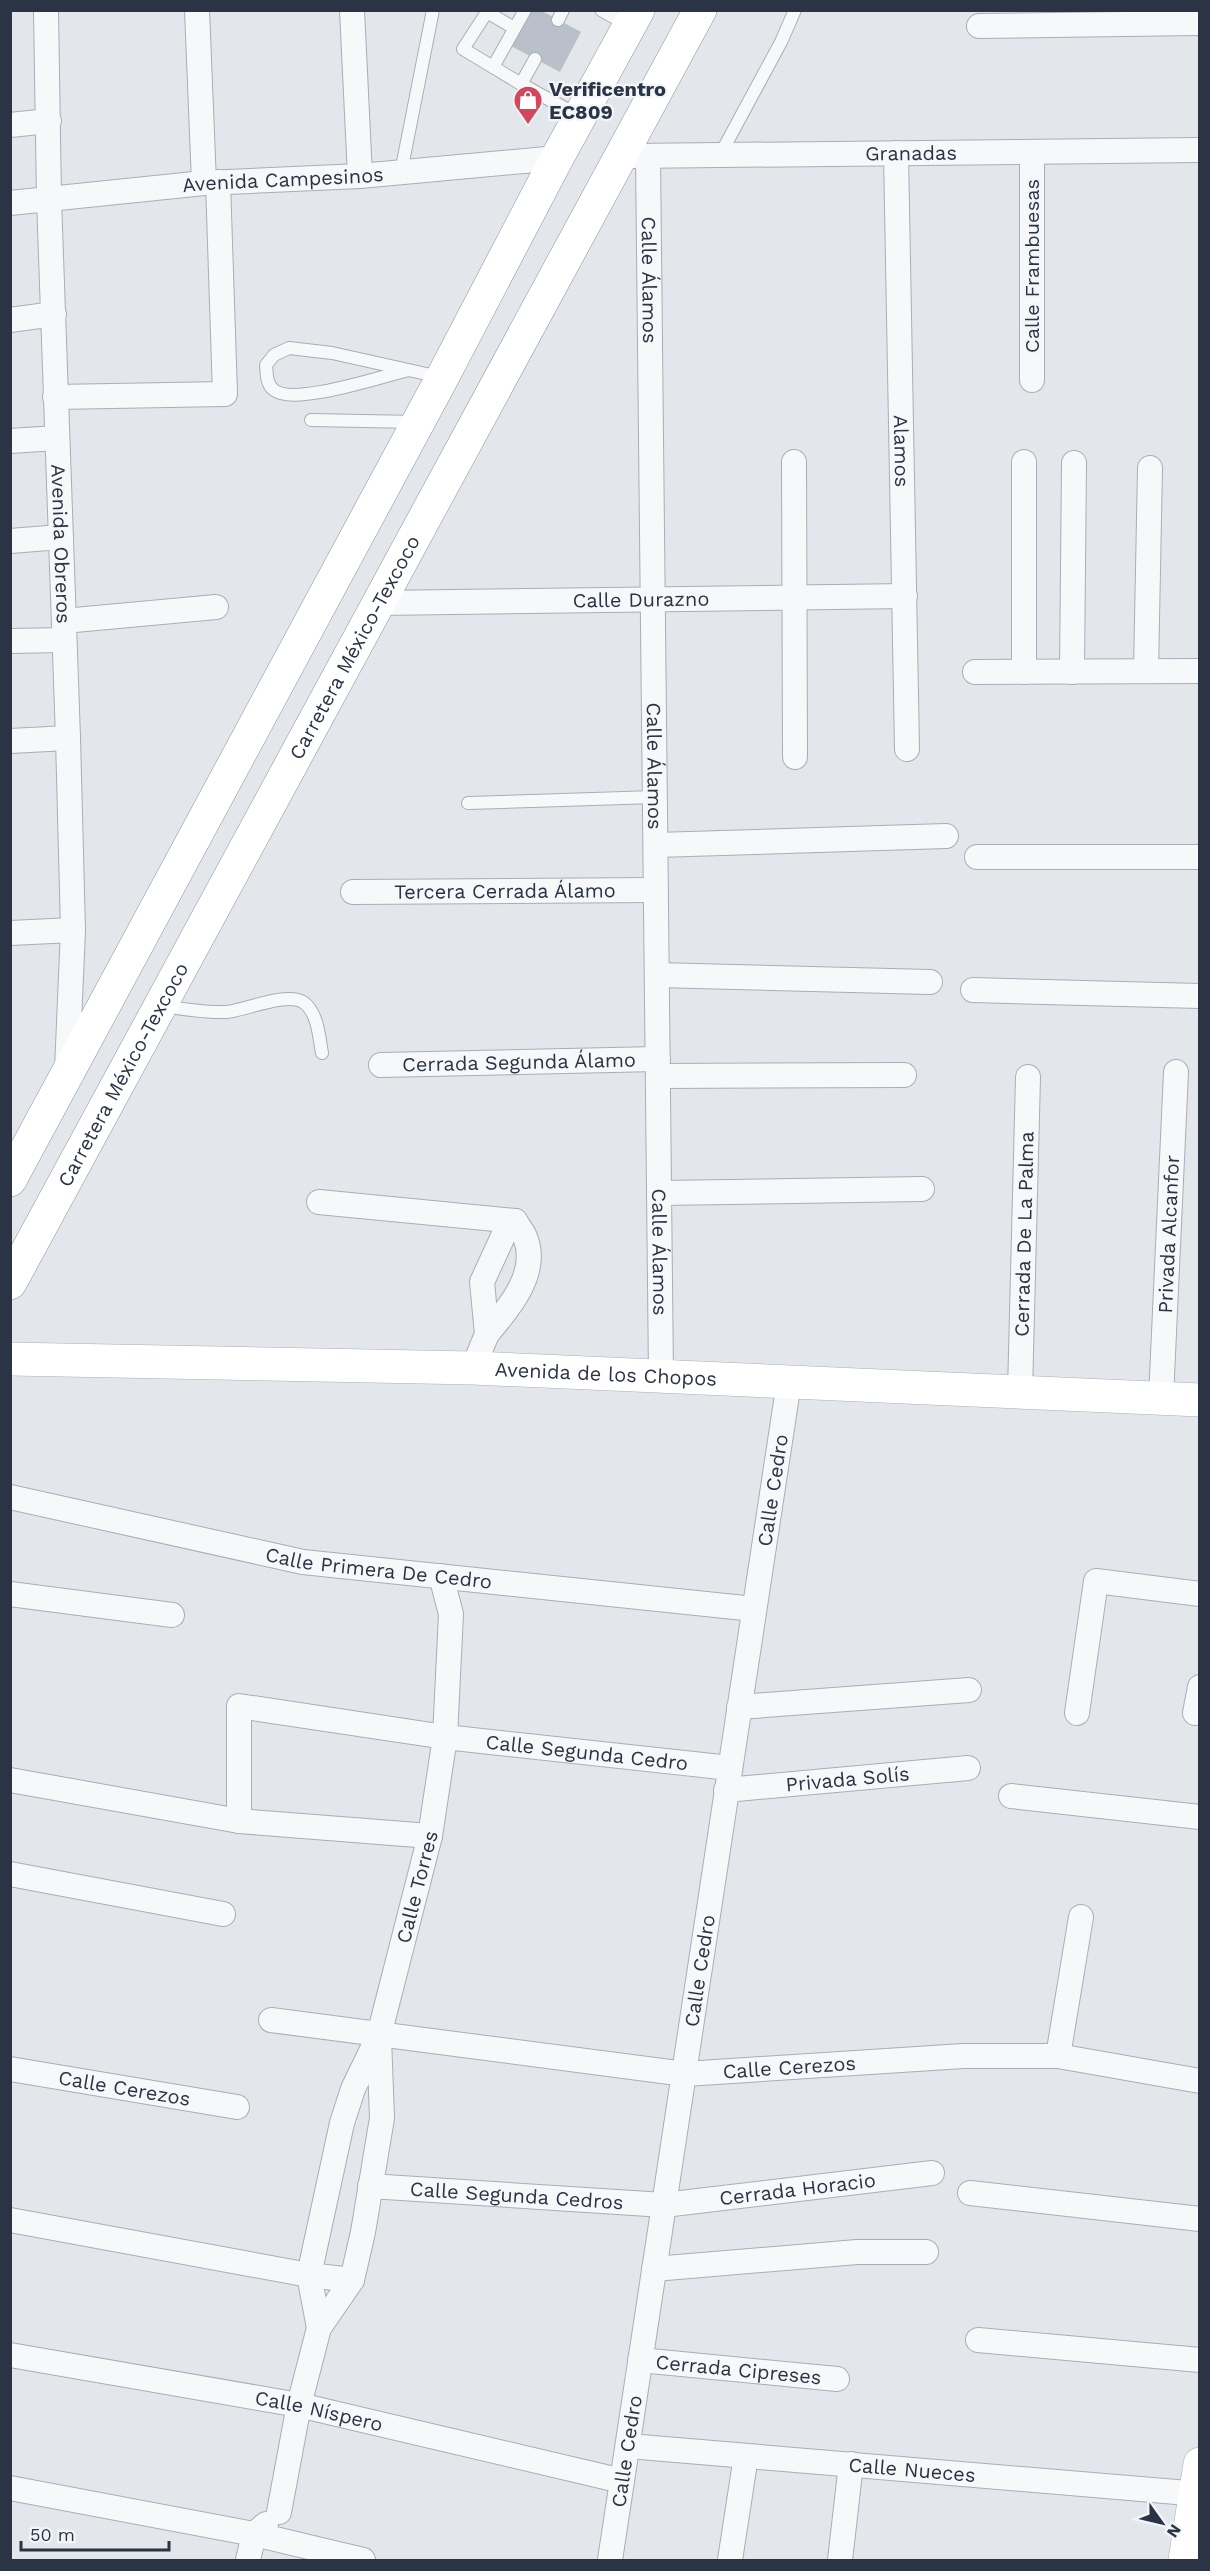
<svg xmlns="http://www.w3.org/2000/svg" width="1210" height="2571" viewBox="0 0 1210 2571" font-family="'Work Sans',sans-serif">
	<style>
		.building { fill: #bac0ca }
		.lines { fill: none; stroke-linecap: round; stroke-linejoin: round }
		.lane-casing { stroke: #a8aeb7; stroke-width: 14 }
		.street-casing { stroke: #a8aeb7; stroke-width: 26 }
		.secondary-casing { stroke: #a8aeb7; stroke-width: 34 }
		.highway-casing { stroke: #8a94a3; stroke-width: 34 }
		.lane { stroke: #f7f8fa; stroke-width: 12 }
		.street { stroke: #f7f8fa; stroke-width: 24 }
		.secondary { stroke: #fff; stroke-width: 33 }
		.highway { stroke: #fff; stroke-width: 33 }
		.labels { text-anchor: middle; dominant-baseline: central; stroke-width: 4.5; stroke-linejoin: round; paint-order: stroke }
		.poi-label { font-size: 20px; font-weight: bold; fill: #2a3445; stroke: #f3f6f9; text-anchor: start }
		.street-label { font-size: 20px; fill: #2a3445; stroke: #f3f6f9 }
	</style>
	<rect width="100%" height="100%" fill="#e3e7ec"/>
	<polygon class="building" points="531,10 540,10 581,32 560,72 511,46"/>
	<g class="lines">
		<g class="lane-casing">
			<g id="lane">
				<polyline points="601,10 629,26"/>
				<polyline points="558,20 563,10"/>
				<polyline points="535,59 521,84 579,116"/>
				<polyline points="493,67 463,49 487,12 514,28"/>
				<polyline points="521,84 493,67 525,10"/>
				<polyline points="720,155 781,42 795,10"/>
				<polyline points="401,172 433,10"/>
				<path d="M405,371c-25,6 -112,35 -131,19 -8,-6 -7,-16 -8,-25l8,-10 15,-7 43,5 108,24"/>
				<polyline points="311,420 416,422"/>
				<polyline points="468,803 655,797"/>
				<path d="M162,1006c21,3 43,7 65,6 19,-2 59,-20 76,-10 15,10 16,35 19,51"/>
			</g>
		</g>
		<g class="street-casing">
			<g id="street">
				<path id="s1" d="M46,10l3,189 19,539 5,192 -6,139"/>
				<polyline points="197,10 204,183"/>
				<polyline points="352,10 360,176"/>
				<polyline points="979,26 1200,23"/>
				<polyline points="10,125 49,121"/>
				<path id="s2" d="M896,153l11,596"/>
				<path id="s3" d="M632,156l568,-6"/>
				<path id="s4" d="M648,156l13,1220"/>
				<path id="s5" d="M10,203l194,-20 156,-7 197,-18"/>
				<polyline points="10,320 54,314"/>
				<polyline points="1032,380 1032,152"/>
				<polyline points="55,397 225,394 218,182"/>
				<polyline points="10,441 57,438"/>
				<polyline points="794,462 795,757"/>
				<polyline points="1024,462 1024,672"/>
				<polyline points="10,541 61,537"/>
				<path id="s6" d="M379,603l526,-7"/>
				<polyline points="64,621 216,607"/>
				<polyline points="10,641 64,640"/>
				<polyline points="1146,671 1150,468"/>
				<polyline points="975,672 1200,671"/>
				<polyline points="1072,672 1074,463"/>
				<polyline points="10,741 68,738"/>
				<polyline points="656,845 946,836"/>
				<polyline points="977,857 1200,857"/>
				<path id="s7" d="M353,892l303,-2"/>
				<polyline points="10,933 73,930"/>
				<polyline points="657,975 930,982"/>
				<polyline points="973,990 1200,996"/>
				<path id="s8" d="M381,1065l277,-6"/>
				<polyline points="658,1076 904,1075"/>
				<polyline points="659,1193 922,1189"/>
				<polyline points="319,1202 515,1221"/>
				<path d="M487,1334c21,-25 53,-61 38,-97 -2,-5 -7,-11 -10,-16"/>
				<polyline points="473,1368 487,1334 482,1282 505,1232 515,1221"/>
				<path id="s9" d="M1020,1392l8,-315"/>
				<path id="s10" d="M1161,1398l15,-326"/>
				<path id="s11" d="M10,1497l293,65 451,47"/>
				<polyline points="10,1594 172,1615"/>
				<polyline points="739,1707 969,1690"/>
				<polyline points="1077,1713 1096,1581 1200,1594"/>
				<polyline points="1195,1713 1200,1687"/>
				<polyline points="10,1780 239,1821 430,1836"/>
				<path id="s12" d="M726,1790l242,-22"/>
				<polyline points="1011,1796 1200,1817"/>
				<path id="s13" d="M239,1821v-115l206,31 285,31"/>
				<polyline points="10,1874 223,1914"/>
				<path id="s14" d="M271,2020l414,54 278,-18h95l142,25"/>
				<polyline points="1058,2056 1081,1917"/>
				<path id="s15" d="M10,2069l227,38"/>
				<path id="s16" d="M370,2186l294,19 268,-32"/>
				<polyline points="970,2193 1200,2219"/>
				<polyline points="10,2220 309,2275 352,2280"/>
				<polyline points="654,2269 857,2252 926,2252"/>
				<path id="s17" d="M319,2328l-10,-53 33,-152 11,-34 26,-54 51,-199 15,-99 6,-123 -10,-38"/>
				<polyline points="978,2340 1200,2360"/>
				<path id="s18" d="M10,2355l289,50 323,76"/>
				<path id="s19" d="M640,2360l197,19"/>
				<path id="s20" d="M629,2446l571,48"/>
				<polyline points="10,2488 254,2534 363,2560"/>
				<polyline points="279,2512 299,2405 319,2328 352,2280 363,2232 382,2118 379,2038"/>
				<polyline points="248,2560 254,2534 266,2524"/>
				<path id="s21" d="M610,2560l179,-1178"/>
				<polyline points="730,2560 746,2456"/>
				<polyline points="840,2560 851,2464"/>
			</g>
		</g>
		<g class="secondary-casing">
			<g id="secondary">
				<path id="s22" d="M10,1359l463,9 727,32"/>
				<polyline points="1185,2560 1200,2464"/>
			</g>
		</g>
		<g class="highway-casing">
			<g id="highway">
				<polyline points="10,1180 442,378 557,158 638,10"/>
				<path id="s23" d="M10,1283l690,-1273"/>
			</g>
		</g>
		<use href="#lane" class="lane"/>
		<use href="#street" class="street"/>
		<use href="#secondary" class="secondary"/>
		<use href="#highway" class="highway"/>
	</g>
	<defs>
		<g id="shop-pin" transform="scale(1.5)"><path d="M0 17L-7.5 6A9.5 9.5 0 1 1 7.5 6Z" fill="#d4465d" stroke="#f3f6f9"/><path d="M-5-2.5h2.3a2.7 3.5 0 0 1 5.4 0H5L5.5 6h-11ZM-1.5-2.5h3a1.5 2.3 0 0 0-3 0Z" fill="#fff"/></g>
	</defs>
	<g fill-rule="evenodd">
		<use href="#shop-pin" x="528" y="100"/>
	</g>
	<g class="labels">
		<g class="poi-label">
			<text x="549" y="89">Verificentro<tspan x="549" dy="23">EC809</tspan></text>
		</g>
		<g class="street-label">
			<text stroke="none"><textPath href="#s3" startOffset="279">Granadas</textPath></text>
			<text stroke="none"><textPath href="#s5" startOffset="274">Avenida Campesinos</textPath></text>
			<text transform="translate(1032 266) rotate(-90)">Calle Frambuesas</text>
			<text stroke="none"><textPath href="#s4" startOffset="124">Calle Álamos</textPath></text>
			<text stroke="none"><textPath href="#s2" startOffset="298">Alamos</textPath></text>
			<text stroke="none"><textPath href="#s1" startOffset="534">Avenida Obreros</textPath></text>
			<text stroke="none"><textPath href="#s6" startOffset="262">Calle Durazno</textPath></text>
			<text stroke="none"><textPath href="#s23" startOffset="723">Carretera México-Texcoco</textPath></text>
			<text stroke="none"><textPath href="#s4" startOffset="610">Calle Álamos</textPath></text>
			<text stroke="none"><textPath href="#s7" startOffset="152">Tercera Cerrada Álamo</textPath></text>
			<text stroke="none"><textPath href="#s8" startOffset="138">Cerrada Segunda Álamo</textPath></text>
			<text stroke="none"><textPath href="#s23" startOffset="237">Carretera México-Texcoco</textPath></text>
			<text stroke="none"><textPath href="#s9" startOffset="158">Cerrada De La Palma</textPath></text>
			<text stroke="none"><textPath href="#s10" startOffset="164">Privada Alcanfor</textPath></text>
			<text stroke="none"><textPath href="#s4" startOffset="1096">Calle Álamos</textPath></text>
			<text stroke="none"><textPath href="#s22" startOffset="596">Avenida de los Chopos</textPath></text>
			<text stroke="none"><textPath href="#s21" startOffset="1082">Calle Cedro</textPath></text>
			<text stroke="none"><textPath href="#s11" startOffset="376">Calle Primera De Cedro</textPath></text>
			<text stroke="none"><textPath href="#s13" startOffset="466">Calle Segunda Cedro</textPath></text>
			<text stroke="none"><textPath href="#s12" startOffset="122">Privada Solís</textPath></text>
			<text stroke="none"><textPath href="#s17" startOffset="458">Calle Torres</textPath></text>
			<text stroke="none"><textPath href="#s21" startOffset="596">Calle Cedro</textPath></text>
			<text stroke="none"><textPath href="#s14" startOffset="522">Calle Cerezos</textPath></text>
			<text stroke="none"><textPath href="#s15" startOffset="116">Calle Cerezos</textPath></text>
			<text stroke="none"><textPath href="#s16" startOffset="429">Cerrada Horacio</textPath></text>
			<text stroke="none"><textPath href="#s16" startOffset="147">Calle Segunda Cedros</textPath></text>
			<text stroke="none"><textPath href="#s19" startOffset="99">Cerrada Cipreses</textPath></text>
			<text stroke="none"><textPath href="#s18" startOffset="314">Calle Níspero</textPath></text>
			<text stroke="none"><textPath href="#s21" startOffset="110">Calle Cedro</textPath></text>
			<text stroke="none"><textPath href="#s20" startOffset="284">Calle Nueces</textPath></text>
		</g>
	</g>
	<rect width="1210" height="2571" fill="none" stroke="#2a3445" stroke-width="24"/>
	<g transform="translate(1162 2523) rotate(124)" stroke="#f3f6f9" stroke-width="4.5" paint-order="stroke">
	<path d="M0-4.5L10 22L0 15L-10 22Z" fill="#2a3445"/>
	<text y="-9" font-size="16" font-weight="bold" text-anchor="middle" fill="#2a3445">N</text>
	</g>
	<path d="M21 2541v9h148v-9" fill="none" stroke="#2a3445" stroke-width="3"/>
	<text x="30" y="2541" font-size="18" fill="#2a3445" stroke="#f3f6f9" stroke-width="4.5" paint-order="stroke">50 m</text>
</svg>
